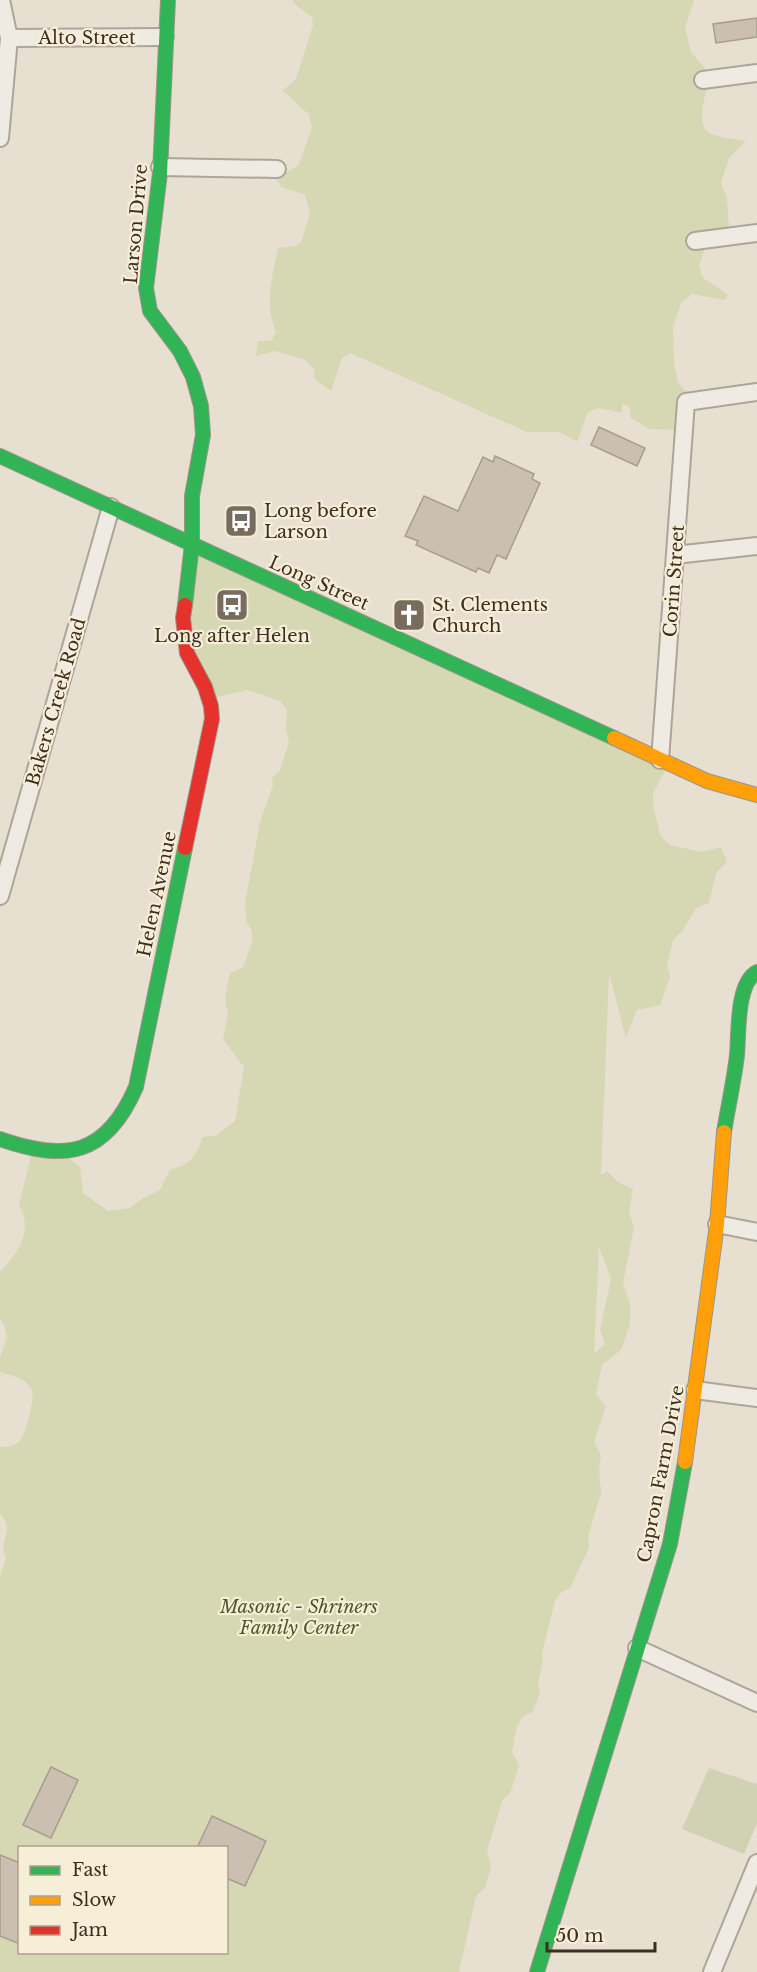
<svg xmlns="http://www.w3.org/2000/svg" width="757" height="1972" viewBox="0 0 757 1972" font-family="'Libre Baskerville',serif">
	<style>
		.green { fill: #d6d7b3; fill-rule: evenodd }
		.cemetery { fill: #d1d1b3 }
		.building { fill: #cbbfb2; stroke: #a89c90; stroke-width: 1.5 }
		.lines { fill: none; stroke-linecap: round; stroke-linejoin: round }
		.street-casing { stroke: #ada599; stroke-width: 20 }
		.fast-casing { stroke: #9c958a; stroke-width: 16 }
		.slow-casing { stroke: #9c958a; stroke-width: 16 }
		.jam-casing { stroke: #9c958a; stroke-width: 16 }
		.street { stroke: #efebe3; stroke-width: 16 }
		.fast { stroke: #30b455; stroke-width: 14 }
		.slow { stroke: #ff9f0a; stroke-width: 14 }
		.jam { stroke: #e5322d; stroke-width: 14 }
		.labels { text-anchor: middle; dominant-baseline: central; stroke-width: 4.5; stroke-linejoin: round; paint-order: stroke }
		.street-label { font-size: 18px; fill: #3d2e20; stroke: #f7eed8 }
		.poi-label { font-size: 18px; fill: #3d2e20; stroke: #f7eed8; text-anchor: start }
		.park-label { font-size: 18px; font-style: italic; fill: #4d5a26; stroke: #f7eed8 }
	</style>
	<rect width="100%" height="100%" fill="#e7e0d1"/>
	<g class="green">
		<path d="M292,0h402l-9,28 6,24 20,23c-4,17 -20,53 3,60 10,3 22,4 32,6l-17,17 -8,25 6,15 2,32 -20,8 -10,27 3,12 26,18 -3,5 -33,-6 -11,9 -8,24 1,36 4,19 12,15 -7,33 -34,-1 -19,-12v-10l-8,-3v9l-23,-5 -11,4 -11,30 -17,-10h-33l-177,-79 -8,5 -11,33 -16,-12 -1,-10 -9,-9 -30,-9 -19,5 2,-15h13l5,-9c-12,-31 -4,-53 2,-84l17,-2 6,-4 9,-28 -5,-19 -23,-8 -6,-8 23,-14 13,-38 -3,-13c-10,-7 -16,-17 -27,-23l14,-12 17,-54 -1,-8 -15,-11z"/>
		<path d="M193,547l476,217 -16,29v11l7,31 10,10 31,7 20,-5 6,15 -11,11 -7,30 -13,5 -13,22 -10,10 -6,25 3,12 -10,28 -23,5 -11,28 -17,-65 -8,202 6,-4 11,11 15,7 -4,23 5,15 -11,56 7,21v20l-9,26 -19,15 -6,29 10,13 -12,34 7,15 -2,13 2,24 -13,44 1,11 -19,40 -10,5 -5,8 -13,52 1,6 -5,24 2,10 -7,18 -10,6 -6,9 -5,26 7,13 -8,26 -9,10 -15,50 4,16 -6,21 -9,8 -17,76h-459v-395l6,-18 -3,-11 4,-19 -2,-9 -5,-7v-66c8,0 15,0 21,-8 5,-6 14,-42 11,-49 -5,-12 -21,-14 -32,-18v-14l7,-21 -3,-12 -4,-7v-47c18,-17 34,-41 19,-66l12,-49h36l13,11 3,26 25,18 22,-3 13,-10 17,-8 10,-21c22,-4 25,-13 33,-32l14,-2 18,-14 9,-54 -21,-28 5,-25 -3,-16 5,-25 13,-6 9,-25v-11l-6,-10 -1,-18 15,-81 13,-37 -1,-7 8,-8 9,-28 -3,-13 1,-19 -7,-9 -32,-11 -40,9 -18,-25zM599,1247l12,32 -11,51 5,14 -11,10zM20,1848h206v104h-206z"/>
	</g>
	<polygon class="cemetery" points="709,1768 757,1784 757,1823 744,1854 682,1829"/>
	<g class="building">
		<polygon points="757,18 757,37 716,43 713,24"/>
		<polygon points="599,427 645,448 637,466 591,445"/>
		<polygon points="495,456 534,474 532,479 540,483 506,559 497,555 489,573 478,568 476,572 416,545 418,541 405,536 424,496 458,511 483,457 493,462"/>
		<polygon points="51,1767 78,1780 51,1838 23,1825"/>
		<polygon points="212,1816 266,1841 245,1886 226,1878 226,1848 197,1848"/>
		<polygon points="0,1855 20,1863 20,1944 0,1936"/>
	</g>
	<g class="lines">
		<g class="street-casing">
			<g id="street">
				<polyline points="9,38 165,37"/>
				<polyline points="703,80 757,73"/>
				<polyline points="0,138 9,38 1,0"/>
				<polyline points="160,167 277,169"/>
				<polyline points="695,241 757,233"/>
				<polyline points="675,555 757,546"/>
				<polyline points="660,760 686,402 757,392"/>
				<polyline points="0,896 111,507"/>
				<polyline points="717,1224 757,1232"/>
				<polyline points="695,1390 757,1398"/>
				<polyline points="637,1648 757,1703"/>
				<polyline points="712,1972 757,1863"/>
			</g>
		</g>
		<g class="fast-casing">
			<g id="fast">
				<polyline points="168,0 160,173 146,288 150,311 180,351 193,377 201,406 203,435 192,496 192,544 185,605"/>
				<polyline points="0,456 614,738"/>
				<path d="M724,1132c4,-25 10,-51 13,-77 2,-21 -1,-72 20,-83"/>
				<path d="M0,1139c66,23 106,17 136,-52l49,-239"/>
				<polyline points="537,1972 670,1544 685,1462"/>
			</g>
		</g>
		<g class="slow-casing">
			<g id="slow">
				<polyline points="614,738 707,781 757,795"/>
				<polyline points="685,1462 717,1224 724,1132"/>
			</g>
		</g>
		<g class="jam-casing">
			<polyline id="jam" points="185,605 183,618 187,653 205,687 211,706 212,719 185,848"/>
		</g>
		<use href="#street" class="street"/>
		<use href="#fast" class="fast"/>
		<use href="#slow" class="slow"/>
		<use href="#jam" class="jam"/>
	</g>
	<defs>
		<g id="bus-square" transform="scale(1.725)"><rect x="-9" y="-9" width="18" height="18" rx="4" fill="#786c5e" stroke="#f7eed8"/><path d="M-5-6H5V4H4V6H2V4H-2V6H-4V4H-5ZM-3.5-4V0h7V-4ZM-3.5 1.2v1.5H-2V1.2ZM2 1.2v1.5H3.5V1.2Z" fill="#fff"/></g>
		<g id="church-square" transform="scale(1.725)"><rect x="-9" y="-9" width="18" height="18" rx="4" fill="#786c5e" stroke="#f7eed8"/><path d="M-1.2-6h2.4v3.5h3.3v2.4h-3.3V6h-2.4V-.1h-3.3v-2.4h3.3Z" fill="#fff"/></g>
	</defs>
	<g fill-rule="evenodd">
		<use href="#bus-square" x="241" y="521"/>
		<use href="#bus-square" x="232" y="605"/>
		<use href="#church-square" x="409" y="615"/>
	</g>
	<g class="labels">
		<g class="street-label">
			<text x="87" y="38">Alto Street</text>
			<text transform="translate(136 224) rotate(-85)">Larson Drive</text>
			<text transform="translate(674 581) rotate(-86)">Corin Street</text>
			<text transform="translate(319 583) rotate(24)">Long Street</text>
			<text transform="translate(56 702) rotate(-74)">Bakers Creek Road</text>
			<text transform="translate(157 894) rotate(-78)">Helen Avenue</text>
			<text transform="translate(661 1474) rotate(-79)">Capron Farm Drive</text>
		</g>
		<g class="poi-label">
			<text x="264" y="511">Long before<tspan x="264" dy="21">Larson</tspan></text>
			<text x="432" y="605">St. Clements<tspan x="432" dy="21">Church</tspan></text>
			<text x="232" y="636" text-anchor="middle">Long after Helen</text>
		</g>
		<g class="park-label">
			<text x="299" y="1607">Masonic - Shriners<tspan x="299" dy="21">Family Center</tspan></text>
		</g>
	</g>
	<rect x="18" y="1846" width="210" height="108" fill="#f7eed8" stroke="#ada18e" stroke-width="1.5"/>
	<rect x="30" y="1866" width="30" height="9" fill="#30b455" stroke="#ada18e" stroke-width="1.5"/>
	<text x="72" y="1876" font-size="18" fill="#3d2e20">Fast</text>
	<rect x="30" y="1896" width="30" height="9" fill="#ff9f0a" stroke="#ada18e" stroke-width="1.5"/>
	<text x="72" y="1906" font-size="18" fill="#3d2e20">Slow</text>
	<rect x="30" y="1926" width="30" height="9" fill="#e5322d" stroke="#ada18e" stroke-width="1.5"/>
	<text x="72" y="1936" font-size="18" fill="#3d2e20">Jam</text>
	<path d="M547 1942v9h108v-9" fill="none" stroke="#3d2e20" stroke-width="3"/>
	<text x="556" y="1942" font-size="18" fill="#3d2e20" stroke="#f7eed8" stroke-width="4.5" paint-order="stroke">50 m</text>
</svg>
